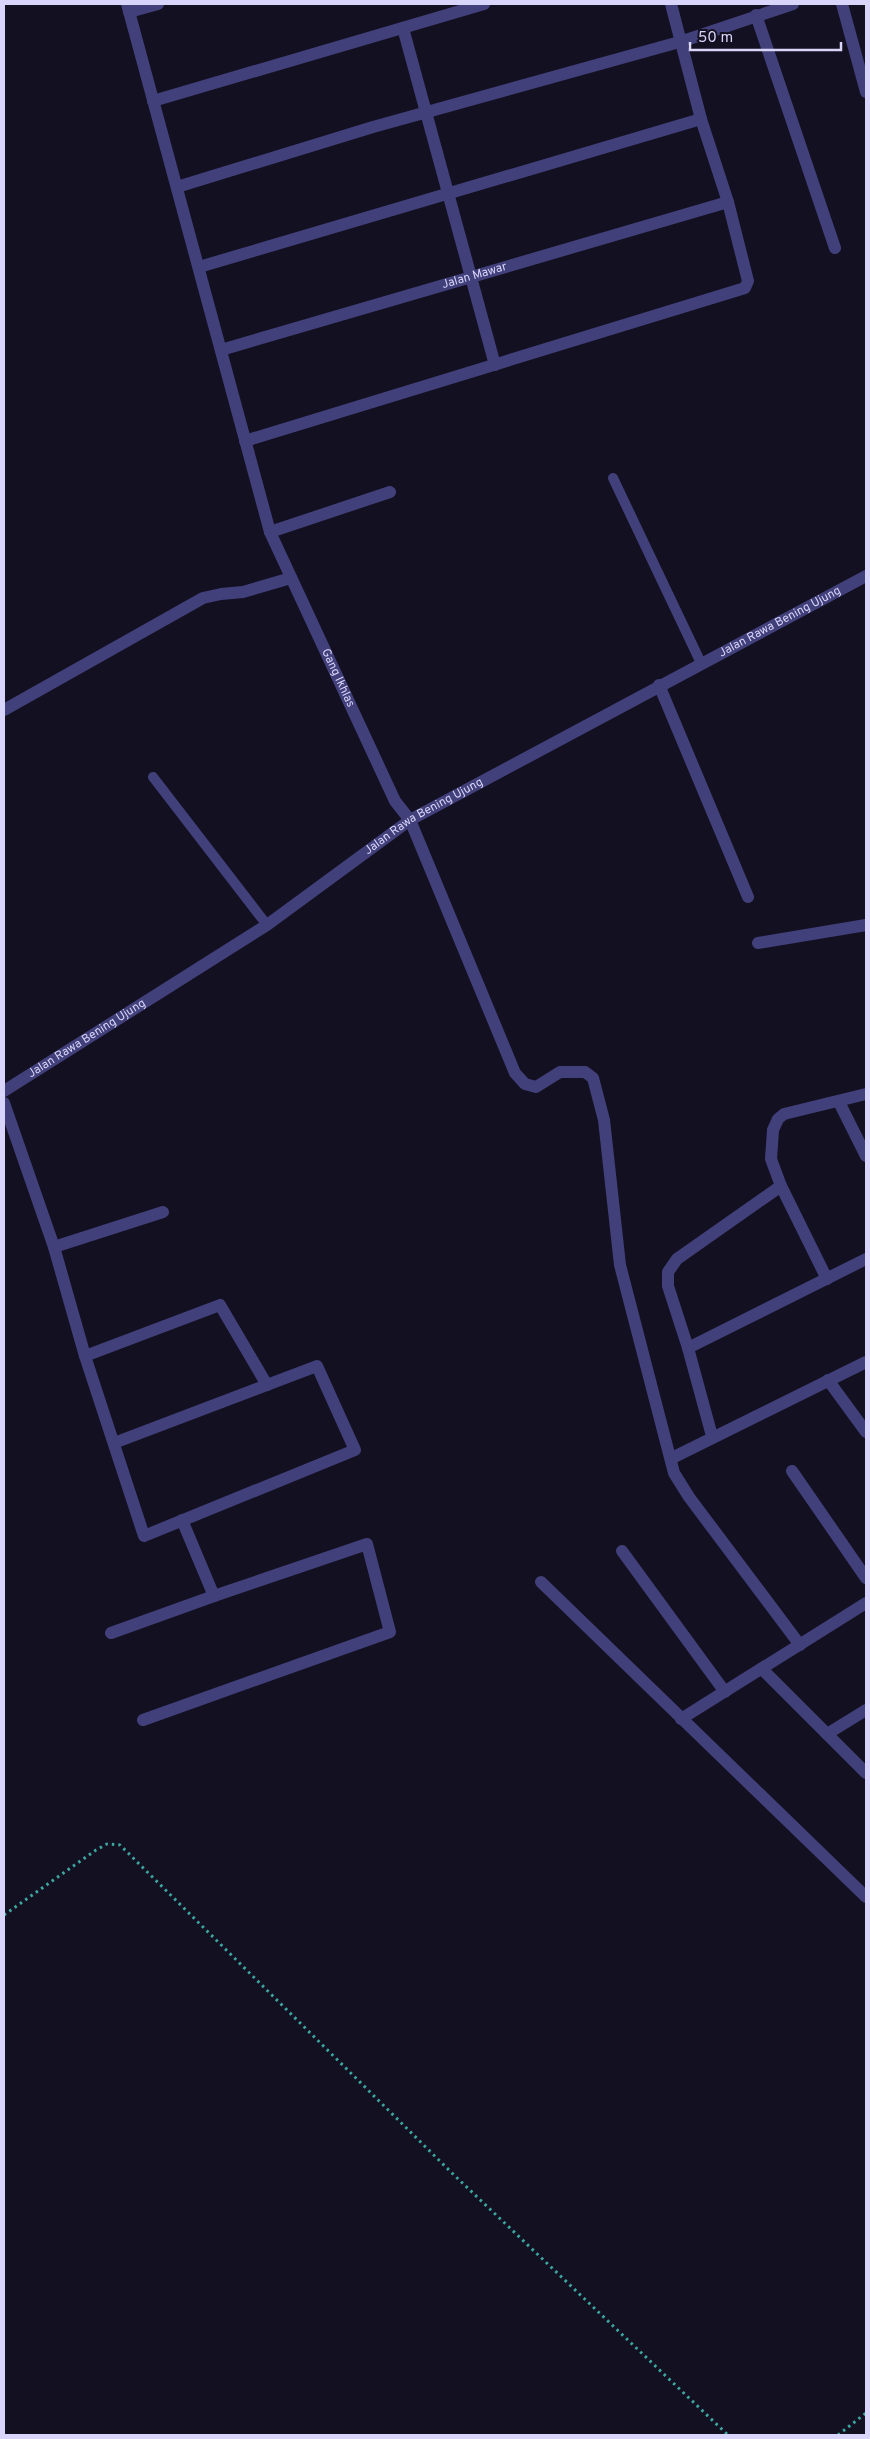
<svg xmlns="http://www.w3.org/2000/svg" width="870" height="2439" viewBox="0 0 870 2439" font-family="Overpass,sans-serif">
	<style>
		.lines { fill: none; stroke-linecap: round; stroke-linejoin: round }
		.path { stroke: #3ca7a0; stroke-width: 3; stroke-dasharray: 2.5 4; stroke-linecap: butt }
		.lane { stroke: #42407b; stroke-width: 10 }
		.street { stroke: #42407b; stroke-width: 12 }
		.labels { text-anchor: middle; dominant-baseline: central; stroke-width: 4.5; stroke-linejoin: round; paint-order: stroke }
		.street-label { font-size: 12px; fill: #d9d5fa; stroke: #131021 }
	</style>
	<rect width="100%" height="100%" fill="#131021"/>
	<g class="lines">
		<g class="path">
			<polyline points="4,1915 96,1850 107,1844 120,1845 454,2175 728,2435"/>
			<polyline points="838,2435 866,2413"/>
		</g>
		<g class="lane">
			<polyline points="613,478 701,663"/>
			<polyline points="153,777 267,925"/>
		</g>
		<g class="street">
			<path id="s1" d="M127,4l143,528 125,269 15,19 105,253 10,11 11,3 24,-15h25l8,6 11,42 16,145 54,208 15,24 111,148"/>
			<polyline points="842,4 866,92"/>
			<polyline points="129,12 158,4"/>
			<polyline points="756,15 835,248"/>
			<polyline points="403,28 495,365"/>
			<polyline points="153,101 484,4"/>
			<polyline points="177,187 373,127 683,41 793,4"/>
			<polyline points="199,267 701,119"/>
			<path id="s2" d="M221,350l507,-148"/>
			<polyline points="245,441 745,288 748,281 728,202 701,119 671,4"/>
			<polyline points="270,532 390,492"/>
			<polyline points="659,685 748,897"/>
			<polyline points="4,710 203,598 221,594 243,592 291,578"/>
			<polyline points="758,943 866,925"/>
			<path id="s3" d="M4,1091l263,-166 143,-105 456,-244"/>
			<polyline points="839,1102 866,1156"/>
			<polyline points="4,1103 54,1247 85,1356 144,1536 355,1450 317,1366 114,1443"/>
			<polyline points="54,1247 163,1212"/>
			<polyline points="827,1279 781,1186 771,1159 773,1130 778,1119 784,1114 866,1094"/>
			<polyline points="688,1348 866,1259"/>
			<polyline points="85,1356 220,1305 267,1385"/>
			<polyline points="828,1380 866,1432"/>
			<polyline points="712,1436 688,1348 668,1286 668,1272 677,1259 781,1186"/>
			<polyline points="672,1458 866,1362"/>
			<polyline points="792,1471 866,1578"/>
			<polyline points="622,1551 725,1692"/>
			<polyline points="541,1582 866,1897"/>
			<polyline points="111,1633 214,1596 182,1520"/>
			<polyline points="762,1669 866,1773"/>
			<polyline points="681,1719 866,1603"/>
			<polyline points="143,1720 390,1632 367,1544 214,1596"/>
			<polyline points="827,1734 866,1710"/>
		</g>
	</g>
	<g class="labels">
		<g class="street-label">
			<text stroke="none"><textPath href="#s2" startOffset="264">Jalan Mawar</textPath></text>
			<text stroke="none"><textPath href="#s3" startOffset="908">Jalan Rawa Bening Ujung</textPath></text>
			<text stroke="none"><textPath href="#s1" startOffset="708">Gang Ikhlas</textPath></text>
			<text stroke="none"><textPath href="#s3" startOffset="502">Jalan Rawa Bening Ujung</textPath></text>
			<text stroke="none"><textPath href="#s3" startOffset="98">Jalan Rawa Bening Ujung</textPath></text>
		</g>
	</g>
	<rect width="870" height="2439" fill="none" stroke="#d9d5fa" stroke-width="10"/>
	<path d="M690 42v8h151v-8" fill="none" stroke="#d9d5fa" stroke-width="2.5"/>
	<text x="698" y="42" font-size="15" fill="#d9d5fa" stroke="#131021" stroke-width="4" paint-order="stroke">50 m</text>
</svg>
